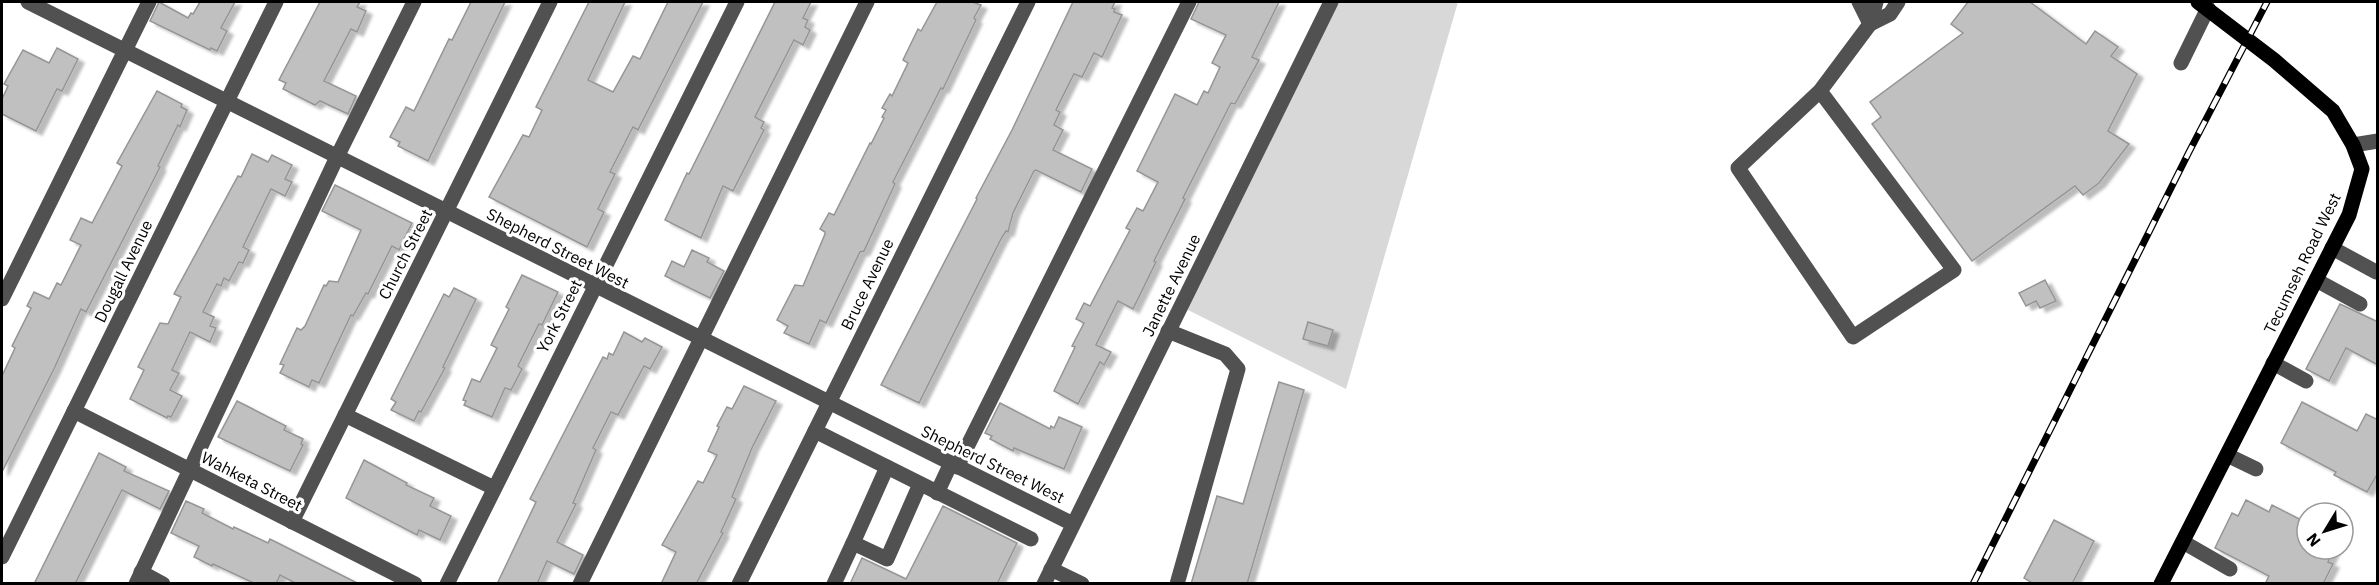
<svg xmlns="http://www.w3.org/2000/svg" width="2379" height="585" viewBox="0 0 2379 585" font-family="'IBM Plex Sans',sans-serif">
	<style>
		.green { fill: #d8d8d8 }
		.building { fill: #c0c0c0; stroke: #959595; stroke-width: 1.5; filter: url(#shadow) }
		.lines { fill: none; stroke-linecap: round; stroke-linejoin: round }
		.minor { stroke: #515151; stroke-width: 15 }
		.major { stroke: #000; stroke-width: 15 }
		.rail-casing { stroke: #000; stroke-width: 7 }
		.rail { stroke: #fff; stroke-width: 4.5; stroke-dasharray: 14; stroke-linecap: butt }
		.labels { text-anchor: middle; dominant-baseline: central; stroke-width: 6; stroke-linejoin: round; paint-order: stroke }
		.street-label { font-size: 16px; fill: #000; stroke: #fff }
	</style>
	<defs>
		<filter id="shadow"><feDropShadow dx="6" dy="4" stdDeviation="1.5" flood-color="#0004"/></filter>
	</defs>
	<rect width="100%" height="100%" fill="#fff"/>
	<polygon class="green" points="1339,2 1458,2 1346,389 1184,308"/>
	<g class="building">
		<polygon points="159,2 188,18 191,13 193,14 200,2 235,2 221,28 227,31 217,51 211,48 210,50 150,21"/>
		<polygon points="320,2 360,2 357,7 366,11 357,32 351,29 324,81 356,96 348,114 320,101 315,105 283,89 286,83 279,80"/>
		<polygon points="471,2 505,2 428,161 398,146 400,142 390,137 406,107 414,111 449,39 452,40"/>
		<polygon points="589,2 625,2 588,80 613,92 633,56 640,59 668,2 703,2 638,130 633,127 610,172 615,174 598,209 604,212 587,247 489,197 523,135 529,137 542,110 536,107"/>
		<polygon points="775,2 811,2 803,18 808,20 805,27 810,30 803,45 794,40 755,117 764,122 761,128 764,130 733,191 723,186 701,238 665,220 687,173 689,174"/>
		<polygon points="937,2 972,2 981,5 974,18 976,20 943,89 941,88 893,182 895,184 864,251 860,252 826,323 820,320 809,344 784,333 788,326 777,320 795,285 803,286 825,234 825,232 820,229 829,213 834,215 870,143 871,144 884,118 882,117 886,110 882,108 890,94 892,96 908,63 903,60 918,29 921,31"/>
		<polygon points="1073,2 1115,2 1112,8 1115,9 1114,12 1122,15 1102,57 1094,53 1082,77 1074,74 1056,110 1060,112 1054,125 1063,130 1053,150 1092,169 1081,192 1036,170 1034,171 1013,213 1008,232 1006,231 1001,239 919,403 881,385 977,199 976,198 1012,130"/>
		<polygon points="1199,2 1279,2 1252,57 1259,60 1235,104 1231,103 1183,198 1185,199 1154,261 1156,262 1133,309 1118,301 1096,345 1111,352 1104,365 1100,362 1078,404 1054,391 1075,347 1072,346 1084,323 1076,319 1084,303 1090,306 1130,230 1126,228 1137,208 1143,211 1158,182 1137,171 1175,94 1197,105 1204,91 1208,93 1220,67 1212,63 1226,35 1191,19"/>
		<polygon points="1968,2 2030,2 2086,44 2095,31 2118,47 2111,56 2137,74 2108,131 2129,144 2099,183 2083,195 2075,186 1972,261 1872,124 1881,117 1870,102 1963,33 1951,24"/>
		<polygon points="57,48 78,59 62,91 57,89 36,131 2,114 2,99 8,86 4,84 23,50 49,63"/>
		<polygon points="157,91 182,104 181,107 187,110 180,127 178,125 158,166 160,167 153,181 86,312 81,309 54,369 2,472 2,376 15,348 12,346 31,308 27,306 34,292 49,299 57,283 61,285 81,245 70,240 81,218 92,223 122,166 117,163"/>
		<polygon points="252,154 268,162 272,155 292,165 285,179 292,182 285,196 271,189 243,247 249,250 243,263 239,262 229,281 224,278 221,286 217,284 203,312 214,317 210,326 216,328 210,342 190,332 172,370 179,373 170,390 182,396 171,417 168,416 167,418 130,399 144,370 138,367 160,323 168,324 181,297 174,294 238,176 241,177"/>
		<polygon points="335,185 412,223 399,250 392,246 368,294 366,293 353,316 351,315 319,383 312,380 309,387 280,373 284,365 280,364 297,328 301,330 305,326 324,285 326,286 329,281 338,282 361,230 322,211"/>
		<polygon points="692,250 709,258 707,262 724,271 710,298 665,276 672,261 684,267"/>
		<polygon points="522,275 558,292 542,325 539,324 518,366 522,369 511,390 505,388 492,417 464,405 466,401 463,400 472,379 480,382 497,348 491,345 509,309 506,307"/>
		<polygon points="2045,280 2056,301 2040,308 2036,301 2026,306 2019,293"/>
		<polygon points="454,288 476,299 443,367 445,368 421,412 419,411 414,421 391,410 396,402 391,399 444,294 449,297"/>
		<polygon points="2340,304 2378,322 2378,365 2346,348 2329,381 2306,369"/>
		<polygon points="1308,322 1333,330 1328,346 1303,339"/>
		<polygon points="624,332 642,342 645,338 662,347 650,369 644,366 618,415 611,412 593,448 596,450 573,503 576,504 557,542 583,555 576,570 574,574 547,561 537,584 497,584 536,502 530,499 553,454 603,357 607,359 609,353 613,355"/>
		<polygon points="1279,382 1304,390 1247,584 1191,584 1217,496 1243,504"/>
		<polygon points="744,386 776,401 752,448 732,497 736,499 721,532 723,533 696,584 661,584 676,552 662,545 698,481 703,483 717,455 708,451 719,427 717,426 727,407 732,409"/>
		<polygon points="237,401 286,426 284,430 303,439 301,444 303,445 290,471 218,437"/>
		<polygon points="2302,402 2357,431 2366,414 2378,420 2378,473 2367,492 2334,475 2336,472 2281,443"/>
		<polygon points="1000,403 1050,429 1051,426 1054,428 1059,417 1082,427 1064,469 1014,448 1013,451 990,439 992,436 985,433"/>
		<polygon points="99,453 126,467 124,471 169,491 160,509 122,490 75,584 34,584"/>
		<polygon points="364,460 407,483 406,485 434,498 430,506 451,516 440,540 419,530 417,535 346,498"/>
		<polygon points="2246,500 2269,512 2272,505 2307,523 2307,549 2334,549 2328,562 2333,564 2323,584 2265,584 2269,576 2215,548 2232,513 2238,516"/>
		<polygon points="186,501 204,509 202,513 233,529 234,527 268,543 270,539 359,584 297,584 280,575 276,584 256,584 213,564 212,566 194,557 199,546 171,533"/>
		<polygon points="943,506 1017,543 997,584 850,584 862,558 906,579"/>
		<polygon points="2054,520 2094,541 2072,584 2034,584 2024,578"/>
	</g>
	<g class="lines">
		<g class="minor">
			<polyline points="28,2 1073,524"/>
			<polyline points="1859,2 1870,24"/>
			<polyline points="1870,24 1890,14 1898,2"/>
			<polyline points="2181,63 2208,8"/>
			<polyline points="1820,91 1738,168 1853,337 1954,270 1820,91 1870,24 1876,2"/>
			<polyline points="2353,145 2378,141"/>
			<polyline points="2332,248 2376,272"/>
			<polyline points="2316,280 2360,304"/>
			<polyline points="2,299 149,2"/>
			<polyline points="1168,331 1225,354 1238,369 1177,584"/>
			<polyline points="2273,363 2306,381"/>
			<polyline points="74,411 415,584"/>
			<polyline points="345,415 494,488"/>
			<polyline points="815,431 1031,539"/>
			<polyline points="2227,455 2256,469"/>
			<polyline points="887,467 853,543 887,559 920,484"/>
			<polyline points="957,467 1189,2"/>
			<polyline points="937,493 951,463"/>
			<polyline points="292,522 550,2"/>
			<polyline points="2183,542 2230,569"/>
			<polyline points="2,557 276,2"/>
			<polyline points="1051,569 1082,584"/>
			<polyline points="141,572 163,584"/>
			<polyline points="136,584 337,157 414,2"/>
			<polyline points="447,584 737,2"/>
			<polyline points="580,584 867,2"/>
			<polyline points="739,584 1028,2"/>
			<polyline points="834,584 853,543"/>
			<polyline points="1044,584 1331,2"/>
		</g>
		<polyline class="major" points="2161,584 2349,215 2362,169 2353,145 2333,111 2274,60 2198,2"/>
		<g class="rail-casing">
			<polyline id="rail" points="1973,584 2189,152 2267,2"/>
		</g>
		<use href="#rail" class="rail"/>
	</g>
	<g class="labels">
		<g class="street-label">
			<text transform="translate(558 248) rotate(27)">Shepherd Street West</text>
			<text transform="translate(405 254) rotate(-63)">Church Street</text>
			<text transform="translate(2302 263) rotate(-64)">Tecumseh Road West</text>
			<text transform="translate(123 271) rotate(-64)">Dougall Avenue</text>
			<text transform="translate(867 284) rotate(-64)">Bruce Avenue</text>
			<text transform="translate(1171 285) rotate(-64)">Janette Avenue</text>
			<text transform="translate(559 316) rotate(-63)">York Street</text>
			<text transform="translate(993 464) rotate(26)">Shepherd Street West</text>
			<text transform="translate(252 481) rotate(27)">Wahketa Street</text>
		</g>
	</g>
	<rect width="2379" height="585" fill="none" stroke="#000000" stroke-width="6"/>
	<g transform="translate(2325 531) rotate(232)"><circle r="28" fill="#ffffff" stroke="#999999" stroke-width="1.5"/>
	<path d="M0-4.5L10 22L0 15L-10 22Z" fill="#000000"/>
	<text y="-9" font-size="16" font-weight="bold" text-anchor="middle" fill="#000000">N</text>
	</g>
</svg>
